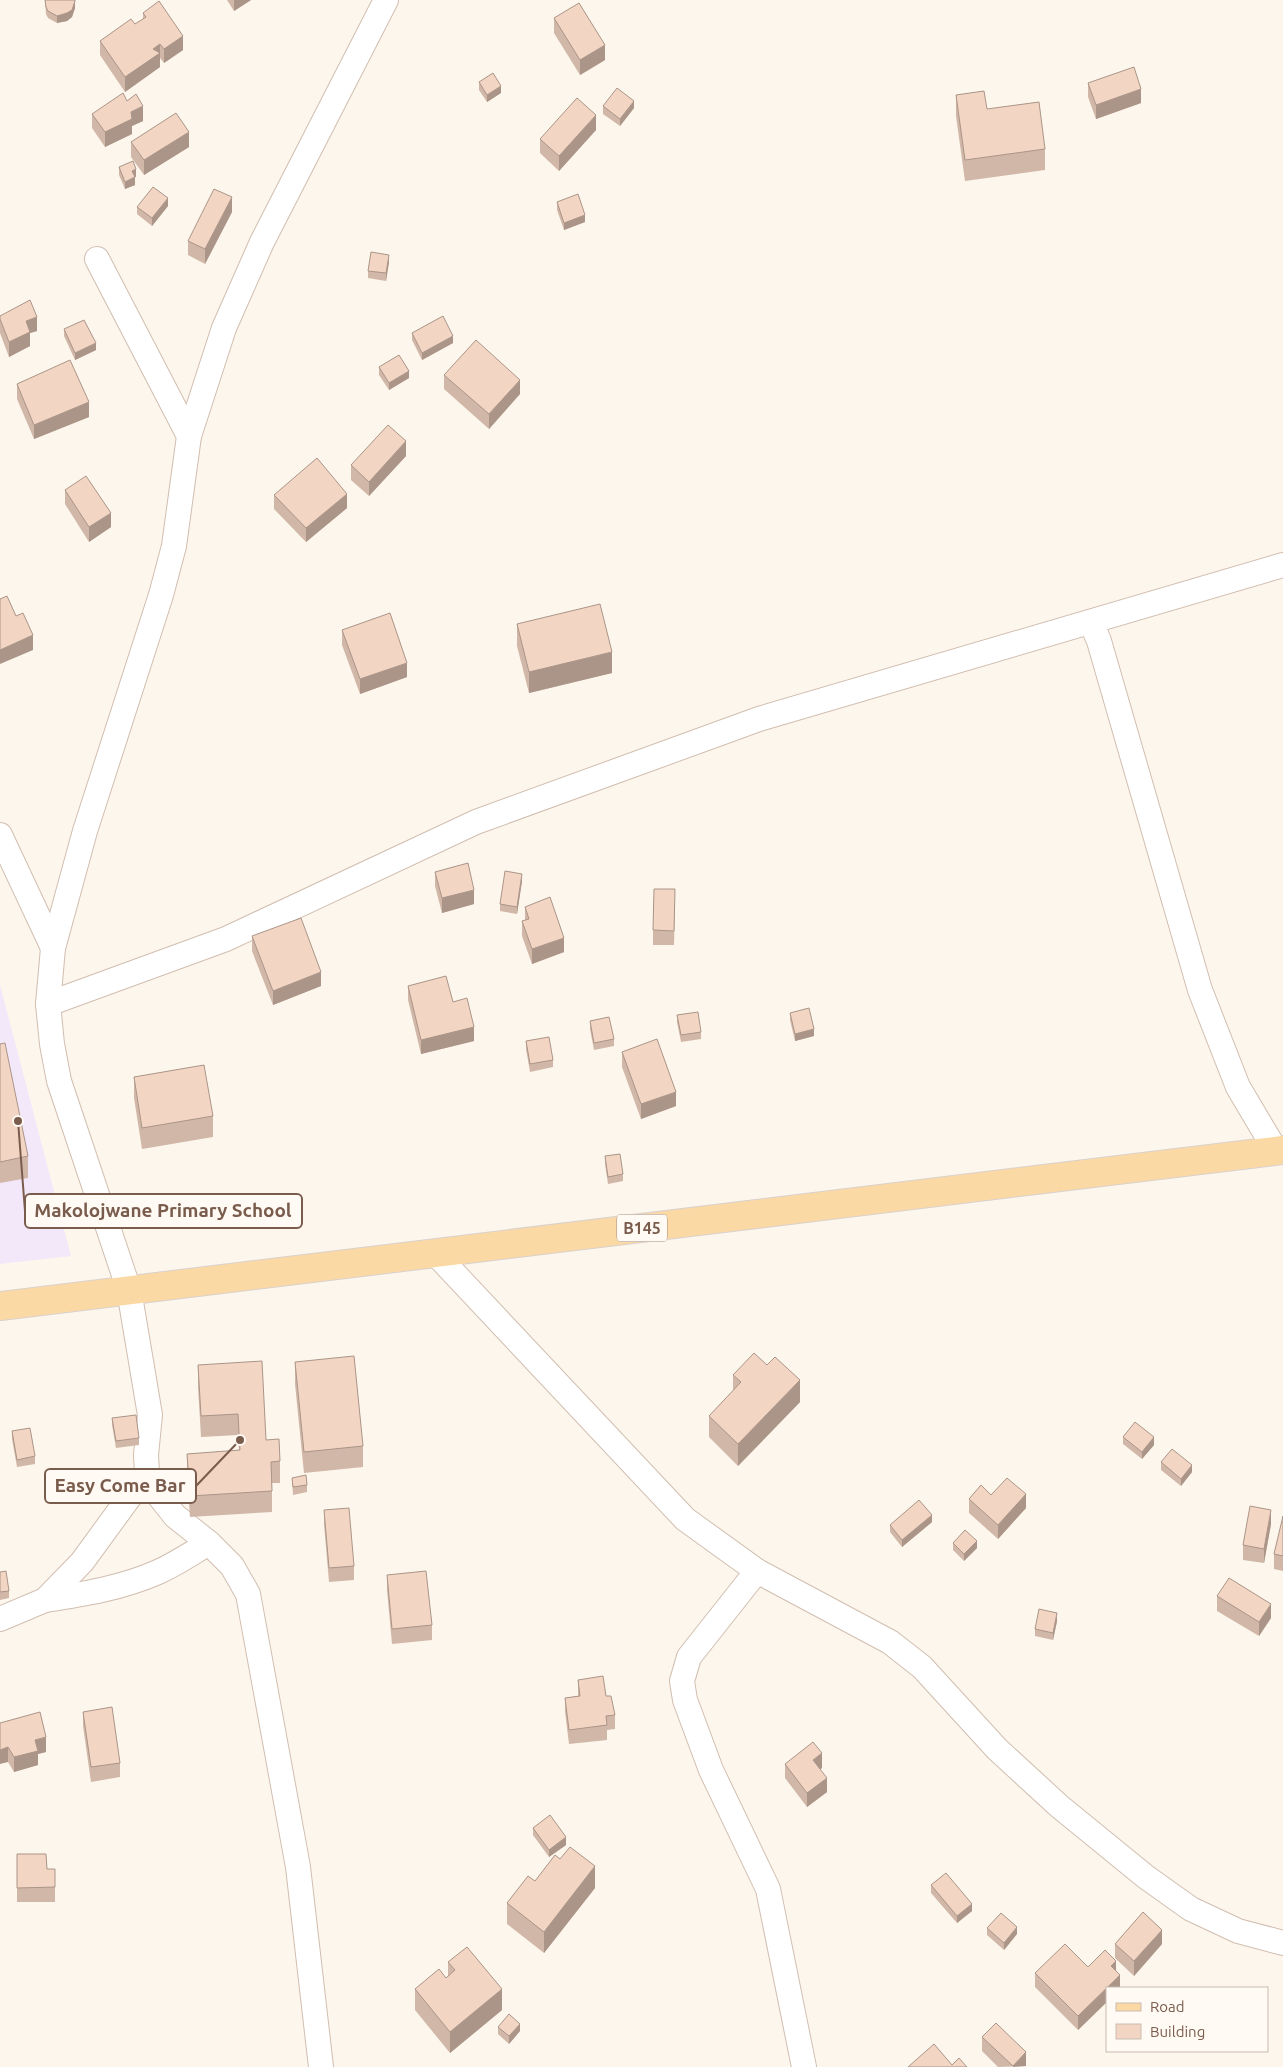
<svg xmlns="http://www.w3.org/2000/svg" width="1283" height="2067" viewBox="0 0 1283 2067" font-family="Ubuntu,sans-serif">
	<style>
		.education { fill: #f3e8fa }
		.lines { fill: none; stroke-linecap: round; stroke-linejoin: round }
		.minor-casing { stroke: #d1beb0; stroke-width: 26 }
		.primary-casing { stroke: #dad1cd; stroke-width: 30 }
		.minor { stroke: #fff; stroke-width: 24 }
		.primary { stroke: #fbd9a5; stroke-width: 28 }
		.wall { fill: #d1b7a8 }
		.shaded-wall { fill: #aa9588 }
		.building { fill: #f3d5c3; stroke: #aa9588 }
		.labels { text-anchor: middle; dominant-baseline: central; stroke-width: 5; stroke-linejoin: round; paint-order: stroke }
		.shield { fill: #fffaf3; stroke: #a28b7f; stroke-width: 1 }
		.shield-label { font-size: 16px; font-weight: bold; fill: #7a5c4d }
		.leader { fill: none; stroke: #7a5c4d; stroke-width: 2 }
		.callout-dot { fill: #7a5c4d; stroke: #fffaf3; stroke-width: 2 }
		.callout { fill: #fffaf3; stroke: #7a5c4d; stroke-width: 2 }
		.callout-label { font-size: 19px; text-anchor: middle; font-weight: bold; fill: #7a5c4d }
	</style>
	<rect width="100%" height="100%" fill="#fdf6ec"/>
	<polygon class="education" points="0,985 71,1256 0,1264"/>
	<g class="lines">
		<g class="minor-casing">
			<g id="minor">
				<polyline points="97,259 189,436"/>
				<polyline points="1091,622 1099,641 1200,990 1238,1087 1276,1151"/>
				<polyline points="0,835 53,948"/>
				<polyline points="48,1004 226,939 476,822 759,719 1283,565"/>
				<polyline points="435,1253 685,1519 757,1571 890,1642 922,1667 997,1749 1059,1806 1146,1877 1191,1909 1238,1931 1283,1943"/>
				<polyline points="757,1571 689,1657 682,1681 685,1700 711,1770 768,1889 804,2067"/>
				<path d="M45,1600c39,-6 77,-12 113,-28 18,-8 34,-19 51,-29"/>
				<polyline points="0,1619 45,1600 82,1562 147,1473"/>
				<polyline points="321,2067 298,1867 248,1594 232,1566 209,1543 175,1516 152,1487 147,1473 146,1455 150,1415 129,1290 59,1081 52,1044 48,1004 53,948 85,831 161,595 174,546 189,436 224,328 262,242 386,0"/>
			</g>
		</g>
		<g class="primary-casing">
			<polyline id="primary" points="0,1306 1283,1150"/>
		</g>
		<use href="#minor" class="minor"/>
		<use href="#primary" class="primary"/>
	</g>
	<g class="wall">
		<polygon points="45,0 75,8 72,17 67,21 57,23 48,18 46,14"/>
		<polygon points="227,0 251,0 234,11"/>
		<polygon points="143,13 183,50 164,63 160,58 160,67 125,92 100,55 100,41 135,24 143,19"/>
		<polygon points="554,18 605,60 580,75 554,33"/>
		<polygon points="479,82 501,93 487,102 479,90"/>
		<polygon points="1088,83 1141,103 1096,119 1088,97"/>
		<polygon points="956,95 987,109 1045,149 1045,170 965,181 956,116"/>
		<polygon points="127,101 143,121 132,126 132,134 105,147 92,128 92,114"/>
		<polygon points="603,106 634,108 620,126 603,114"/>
		<polygon points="596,130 559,171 540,153 540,139"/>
		<polygon points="131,142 189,147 144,175 131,157"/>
		<polygon points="119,167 136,177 135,177 135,185 125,189 119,175"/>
		<polygon points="557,202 585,222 564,230 557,210"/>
		<polygon points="168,206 152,226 137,214 137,207"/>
		<polygon points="232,212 205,264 188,255 188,241"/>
		<polygon points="389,262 386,281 368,278 368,271"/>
		<polygon points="0,316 37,331 30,333 30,346 9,357 0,333"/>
		<polygon points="64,329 96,350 75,360 64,336"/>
		<polygon points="412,333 453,343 422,360 412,340"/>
		<polygon points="379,367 409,378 389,390 379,375"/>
		<polygon points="444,375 520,394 489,429 444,389"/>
		<polygon points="17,384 89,417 34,439 17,399"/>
		<polygon points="406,456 369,496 351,480 351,465"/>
		<polygon points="65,490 111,527 89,542 65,504"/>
		<polygon points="274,495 347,508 306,542 274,509"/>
		<polygon points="517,624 612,673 529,693 517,646"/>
		<polygon points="342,630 407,677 360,694 342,645"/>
		<polygon points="435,872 474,904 442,913 435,886"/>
		<polygon points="522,881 517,914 500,911 500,904"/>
		<polygon points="675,904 674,945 653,945 653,930"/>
		<polygon points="525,907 564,952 532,964 522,936 522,921 525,920"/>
		<polygon points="252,936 321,986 273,1005 252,951"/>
		<polygon points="408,986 453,1002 474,1041 421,1054 408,1000"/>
		<polygon points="790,1013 814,1036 795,1041 790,1020"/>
		<polygon points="677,1015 701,1032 701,1039 681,1042 677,1022"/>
		<polygon points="590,1021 614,1039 614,1046 594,1050 590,1029"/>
		<polygon points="526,1041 553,1060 553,1067 530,1072 526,1049"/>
		<polygon points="0,1044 28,1156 28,1178 0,1183"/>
		<polygon points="622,1052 676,1106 641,1119 622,1067"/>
		<polygon points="134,1077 213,1116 213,1137 142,1149 134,1098"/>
		<polygon points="605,1156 623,1174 623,1181 608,1184 605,1164"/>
		<polygon points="295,1362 363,1446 363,1467 304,1473 295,1384"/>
		<polygon points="198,1365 266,1440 280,1461 280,1483 272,1483 272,1512 190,1517 187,1475 187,1454 239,1450 238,1435 201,1437 198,1387"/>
		<polygon points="733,1375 800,1402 738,1466 709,1437 709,1416 733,1391"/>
		<polygon points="112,1418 139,1438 139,1445 116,1448 112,1425"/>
		<polygon points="12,1431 35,1456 35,1464 17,1467 12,1439"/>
		<polygon points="1123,1437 1154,1445 1142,1459 1123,1444"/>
		<polygon points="1161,1462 1192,1472 1181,1486 1161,1470"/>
		<polygon points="292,1478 307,1485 307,1492 293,1495"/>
		<polygon points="991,1495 1026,1508 998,1539 969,1513 969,1499"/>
		<polygon points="324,1510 354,1566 354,1580 329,1582 324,1524"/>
		<polygon points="1283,1516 1283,1571 1274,1569 1274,1554"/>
		<polygon points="932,1522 902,1547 890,1532 890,1525"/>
		<polygon points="1271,1524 1264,1563 1243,1560 1243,1545"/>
		<polygon points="953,1543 977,1548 964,1561 953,1550"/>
		<polygon points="0,1572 9,1591 9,1598 0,1600"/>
		<polygon points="387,1575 432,1625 432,1640 392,1644 387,1590"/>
		<polygon points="1217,1596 1271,1618 1259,1636 1217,1611"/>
		<polygon points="1057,1621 1053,1640 1035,1636 1035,1629"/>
		<polygon points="578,1680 606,1696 615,1715 615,1729 607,1730 607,1740 569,1744 565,1712 565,1698 578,1696"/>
		<polygon points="83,1712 120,1763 120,1777 91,1782 83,1726"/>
		<polygon points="0,1723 46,1752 38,1754 38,1765 14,1772 8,1762"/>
		<polygon points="785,1764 822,1768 820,1769 827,1792 807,1807 785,1778"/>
		<polygon points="533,1828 566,1845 549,1857 533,1835"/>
		<polygon points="17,1854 47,1869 55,1869 55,1902 17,1902"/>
		<polygon points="535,1881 595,1888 544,1953 507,1924 507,1903"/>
		<polygon points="931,1885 972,1911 957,1923 931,1893"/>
		<polygon points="987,1928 1017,1934 1004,1950 987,1935"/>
		<polygon points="1115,1944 1162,1944 1134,1976 1115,1958"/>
		<polygon points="448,1962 502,2010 450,2053 415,2010 415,1989 446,1978 448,1976"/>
		<polygon points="1088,1967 1116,1970 1120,1988 1078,2030 1035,1987 1035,1973"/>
		<polygon points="498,2027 520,2031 509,2044 498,2034"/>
		<polygon points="982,2037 1026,2066 998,2067 982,2051"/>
	</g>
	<g class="shaded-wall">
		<polygon points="234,0 251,0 234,11"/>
		<polygon points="75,1 75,8 72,17 67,21 57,23 57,16"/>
		<polygon points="183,36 183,50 164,63 164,49"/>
		<polygon points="160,44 160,67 125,92 125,77 153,49"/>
		<polygon points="605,45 605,60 580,75 580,60"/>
		<polygon points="501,86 501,93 487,102 487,95"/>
		<polygon points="1141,89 1141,103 1096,119 1096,105"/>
		<polygon points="634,101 634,108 620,126 620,119"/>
		<polygon points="143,106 143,121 132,126 132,134 105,147 105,132 131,112"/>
		<polygon points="596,115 596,130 559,171 559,156"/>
		<polygon points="189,132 189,147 144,175 144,160"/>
		<polygon points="136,169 136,177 132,178 132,171"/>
		<polygon points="135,177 135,185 125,189 125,182"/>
		<polygon points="232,197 232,212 205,264 205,249"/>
		<polygon points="168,198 168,206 152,226 152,218"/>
		<polygon points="585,215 585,222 564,230 564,223"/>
		<polygon points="389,255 389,262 386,281 386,273"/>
		<polygon points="37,317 37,331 30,333 30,346 9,357 9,342 26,321"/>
		<polygon points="453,336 453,343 422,360 422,353"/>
		<polygon points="96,343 96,350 75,360 75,353"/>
		<polygon points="409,371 409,378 389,390 389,383"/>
		<polygon points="520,380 520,394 489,429 489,414"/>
		<polygon points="89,402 89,417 34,439 34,425"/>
		<polygon points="406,441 406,456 369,496 369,482"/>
		<polygon points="347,494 347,508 306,542 306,528"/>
		<polygon points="111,513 111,527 89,542 89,527"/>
		<polygon points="33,635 33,650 0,664 0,650"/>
		<polygon points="612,652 612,673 529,693 529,672"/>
		<polygon points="407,663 407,677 360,694 360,679"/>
		<polygon points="522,874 522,881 517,914 517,907"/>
		<polygon points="474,890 474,904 442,913 442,898"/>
		<polygon points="564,938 564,952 532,964 532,949"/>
		<polygon points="321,972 321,986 273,1005 273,991"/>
		<polygon points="474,1027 474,1041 421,1054 421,1040"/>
		<polygon points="814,1029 814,1036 795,1041 795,1034"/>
		<polygon points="676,1092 676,1106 641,1119 641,1104"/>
		<polygon points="800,1380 800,1402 738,1466 738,1444"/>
		<polygon points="1154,1437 1154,1445 1142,1459 1142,1452"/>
		<polygon points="1192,1465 1192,1472 1181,1486 1181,1479"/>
		<polygon points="1026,1494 1026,1508 998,1539 998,1525"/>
		<polygon points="1271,1510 1271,1524 1264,1563 1264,1549"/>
		<polygon points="932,1515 932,1522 902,1547 902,1540"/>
		<polygon points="977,1541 977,1548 964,1561 964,1554"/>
		<polygon points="1271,1604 1271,1618 1259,1636 1259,1622"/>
		<polygon points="1057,1613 1057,1621 1053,1640 1053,1633"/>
		<polygon points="46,1737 46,1752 38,1754 38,1765 14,1772 14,1757 35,1740"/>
		<polygon points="8,1747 8,1762 0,1764 0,1750"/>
		<polygon points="822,1753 822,1768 813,1774 813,1760"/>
		<polygon points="827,1778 827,1792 807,1807 807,1793"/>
		<polygon points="566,1837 566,1845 549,1857 549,1850"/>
		<polygon points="595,1866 595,1888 544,1953 544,1932"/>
		<polygon points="972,1904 972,1911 957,1923 957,1916"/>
		<polygon points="1017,1927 1017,1934 1004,1950 1004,1943"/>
		<polygon points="1162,1930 1162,1944 1134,1976 1134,1961"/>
		<polygon points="1116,1961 1116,1975 1111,1966"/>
		<polygon points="1120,1975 1120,1988 1107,1988 1107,2002 1078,2030 1078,2016"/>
		<polygon points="502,1989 502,2010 450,2053 450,2032"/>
		<polygon points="520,2024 520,2031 509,2044 509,2036"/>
		<polygon points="1026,2052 1026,2066 1013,2067 1013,2066"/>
	</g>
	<g class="building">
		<polygon points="45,0 75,0 75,1 72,10 67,13 57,16 48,11 46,7"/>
		<polygon points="159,1 183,36 164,49 160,44 153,49 160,53 125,77 100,41 131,19 135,24 146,17 143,13"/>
		<polygon points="579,3 605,45 580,60 554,18"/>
		<polygon points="1134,67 1141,89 1096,105 1088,83"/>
		<polygon points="493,73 501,86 487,95 479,82"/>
		<polygon points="617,88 634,101 620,119 603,106"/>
		<polygon points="984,91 987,109 1039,102 1045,149 965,160 956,95"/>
		<polygon points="123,93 127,101 136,94 143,106 131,112 132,119 105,132 92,114"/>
		<polygon points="577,98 596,115 559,156 540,139"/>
		<polygon points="176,113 189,132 144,160 131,142"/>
		<polygon points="133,161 136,169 132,171 135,177 125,182 119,167"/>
		<polygon points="153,187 168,198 152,218 137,207"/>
		<polygon points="214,189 232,197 205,249 188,241"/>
		<polygon points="578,194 585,215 564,223 557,202"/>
		<polygon points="371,252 389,255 386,273 368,271"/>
		<polygon points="30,300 37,317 26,321 30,332 9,342 0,319 0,316"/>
		<polygon points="443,316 453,336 422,353 412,333"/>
		<polygon points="84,320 96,343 75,353 64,329"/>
		<polygon points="476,340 520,380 489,414 444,375"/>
		<polygon points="399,355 409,371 389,383 379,367"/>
		<polygon points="70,360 89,402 34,425 17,384"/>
		<polygon points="388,425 406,441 369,482 351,465"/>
		<polygon points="317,458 347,494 306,528 274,495"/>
		<polygon points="86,476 111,513 89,527 65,490"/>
		<polygon points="7,596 16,616 23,613 33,635 0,650 0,599"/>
		<polygon points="600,604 612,652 529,672 517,624"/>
		<polygon points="390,613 407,663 360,679 342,630"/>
		<polygon points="468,863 474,890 442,898 435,872"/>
		<polygon points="505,871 522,874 517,907 500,904"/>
		<polygon points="654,889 675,889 674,931 653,930"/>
		<polygon points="550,897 564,938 532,949 522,921 529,919 525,907"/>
		<polygon points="301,918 321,972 273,991 252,936"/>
		<polygon points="446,976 453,1002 467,998 474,1027 421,1040 408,986"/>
		<polygon points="809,1008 814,1029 795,1034 790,1013"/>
		<polygon points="698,1012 701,1032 681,1035 677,1015"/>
		<polygon points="609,1017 614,1039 594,1043 590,1021"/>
		<polygon points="549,1037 553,1060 530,1064 526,1041"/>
		<polygon points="657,1039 676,1092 641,1104 622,1052"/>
		<polygon points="5,1043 28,1156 0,1162 0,1044"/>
		<polygon points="204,1065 213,1116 142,1128 134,1077"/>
		<polygon points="620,1154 623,1174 608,1177 605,1156"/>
		<polygon points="754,1353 767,1365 775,1357 800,1380 738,1444 709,1416 741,1382 733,1375"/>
		<polygon points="354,1356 363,1446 304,1452 295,1362"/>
		<polygon points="262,1361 266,1440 279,1439 280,1461 271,1462 272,1491 190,1496 187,1454 240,1450 238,1414 201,1416 198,1365"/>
		<polygon points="136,1415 139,1438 116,1441 112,1418"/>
		<polygon points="1135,1422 1154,1437 1142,1452 1123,1437"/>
		<polygon points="30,1428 35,1456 17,1460 12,1431"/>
		<polygon points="1172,1449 1192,1465 1181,1479 1161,1462"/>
		<polygon points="306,1475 307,1485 293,1487 292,1478"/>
		<polygon points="1007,1478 1026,1494 998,1525 969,1499 981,1485 991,1495"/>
		<polygon points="919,1500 932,1515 902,1540 890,1525"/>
		<polygon points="1250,1506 1271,1510 1264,1549 1243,1545"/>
		<polygon points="349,1508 354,1566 329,1568 324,1510"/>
		<polygon points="1283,1516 1283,1556 1274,1554"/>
		<polygon points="965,1530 977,1541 964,1554 953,1543"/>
		<polygon points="6,1571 9,1591 0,1592 0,1572"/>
		<polygon points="426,1571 432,1625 392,1629 387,1575"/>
		<polygon points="1229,1578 1271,1604 1259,1622 1217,1596"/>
		<polygon points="1039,1609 1057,1613 1053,1633 1035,1629"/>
		<polygon points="603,1676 606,1696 611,1696 615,1715 606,1716 607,1725 569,1730 565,1698 580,1696 578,1680"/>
		<polygon points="112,1707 120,1763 91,1767 83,1712"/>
		<polygon points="40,1712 46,1737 35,1740 38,1751 14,1757 8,1747 0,1750 0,1723"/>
		<polygon points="813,1742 822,1753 813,1760 827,1778 807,1793 785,1764"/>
		<polygon points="550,1815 566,1837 549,1850 533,1828"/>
		<polygon points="570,1847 595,1866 544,1932 507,1903 528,1876 535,1881 555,1855 560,1859"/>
		<polygon points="17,1854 46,1854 47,1869 55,1869 55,1887 17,1888"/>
		<polygon points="946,1873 972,1904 957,1916 931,1885"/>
		<polygon points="1143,1912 1162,1930 1134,1961 1115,1944"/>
		<polygon points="1001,1913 1017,1927 1004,1943 987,1928"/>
		<polygon points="1065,1944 1088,1967 1105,1950 1116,1961 1111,1966 1120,1975 1078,2016 1035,1973"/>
		<polygon points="467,1947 502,1989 450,2032 415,1989 439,1969 446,1978 455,1970 448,1962"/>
		<polygon points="509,2014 520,2024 509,2036 498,2027"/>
		<polygon points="996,2023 1026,2052 1013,2066 982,2037"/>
		<polygon points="934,2044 952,2065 959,2058 967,2067 908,2067"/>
	</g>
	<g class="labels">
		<rect class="shield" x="617" y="1214.5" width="50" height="27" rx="4"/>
		<g class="shield-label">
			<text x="642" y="1228">B145</text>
		</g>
	</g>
	<path class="leader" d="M18 1121L25 1211M240 1440L196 1486"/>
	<g class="callout-dot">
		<circle cx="18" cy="1121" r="5"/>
		<circle cx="240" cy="1440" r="5"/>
	</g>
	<g class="callout">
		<rect x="25" y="1194" width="277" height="34" rx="5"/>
		<rect x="45" y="1469" width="151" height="34" rx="5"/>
	</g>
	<g class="callout-label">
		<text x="163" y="1217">Makolojwane Primary School</text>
		<text x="120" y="1492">Easy Come Bar</text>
	</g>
	<rect x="1106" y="1987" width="162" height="65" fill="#fffaf3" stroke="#cabbb1"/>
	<rect x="1116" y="2003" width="25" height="8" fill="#fbd9a5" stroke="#cabbb1"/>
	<text x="1150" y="2012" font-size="15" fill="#7a5c4d">Road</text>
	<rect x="1116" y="2024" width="25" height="15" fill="#f3d5c3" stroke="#cabbb1"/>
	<text x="1150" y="2037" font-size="15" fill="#7a5c4d">Building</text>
</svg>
